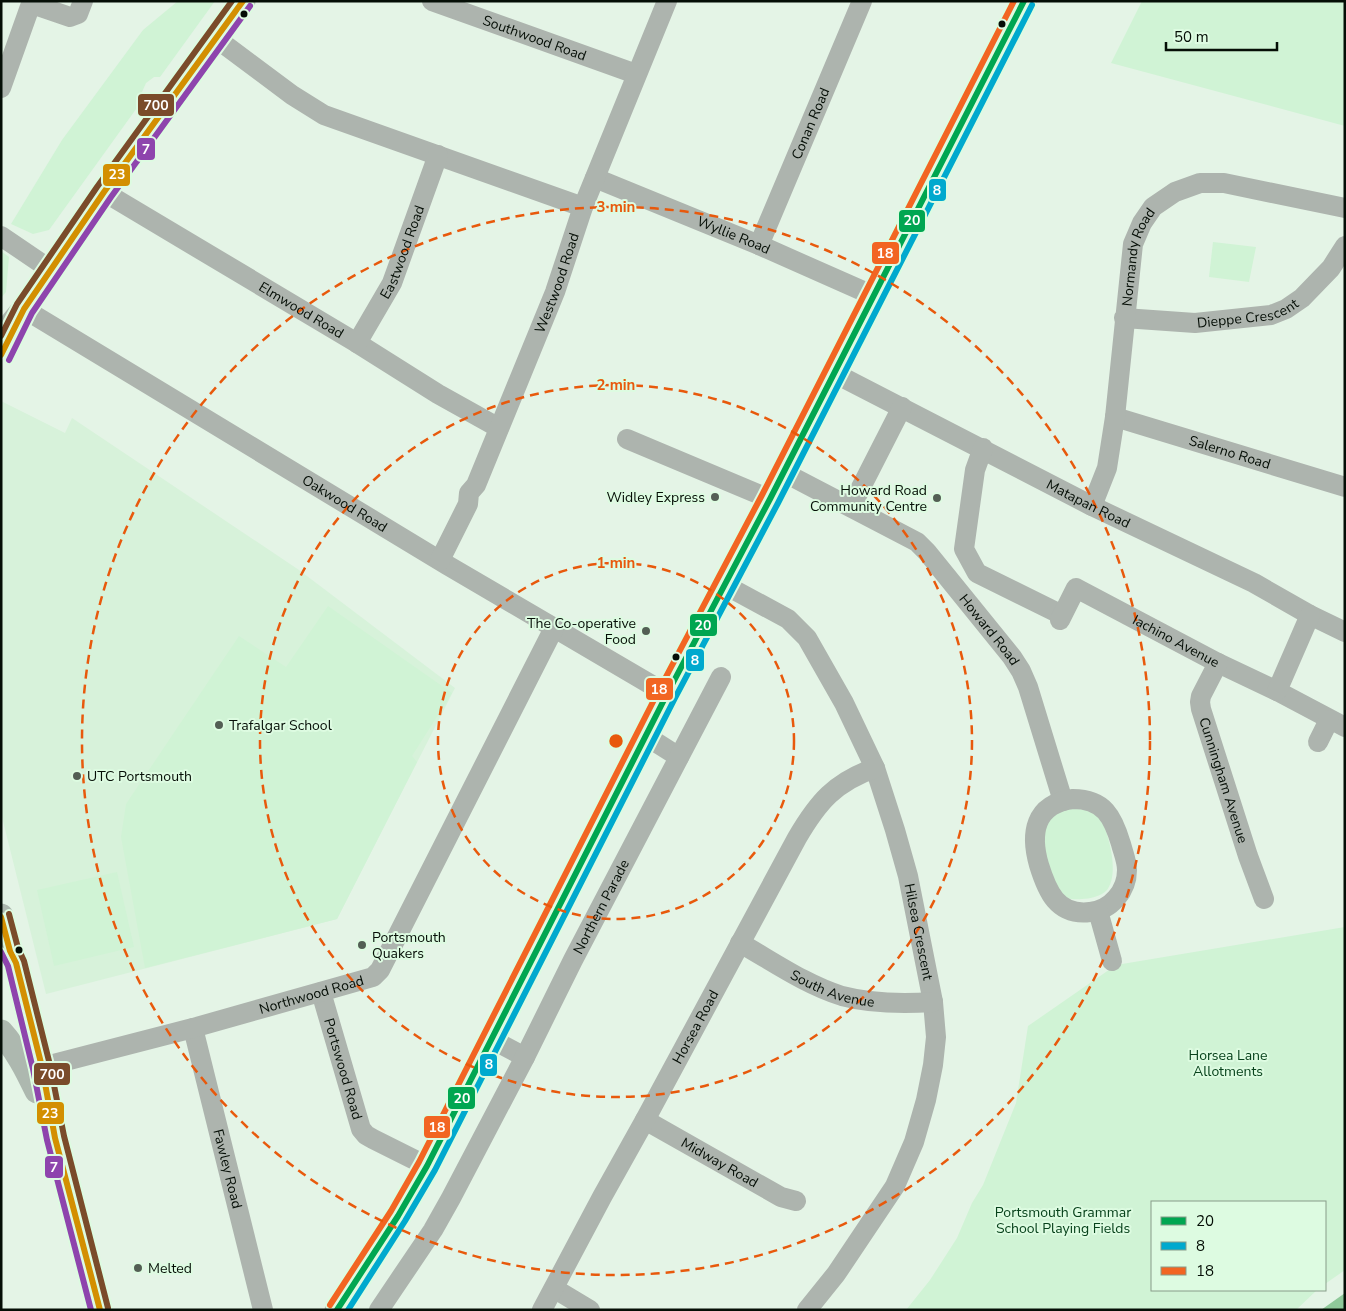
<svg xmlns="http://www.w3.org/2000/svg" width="1346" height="1311" viewBox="0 0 1346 1311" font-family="'Nunito Sans',sans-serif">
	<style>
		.built { fill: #d7f2da }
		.green { fill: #d0f3d5 }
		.water { fill: #8fc99a }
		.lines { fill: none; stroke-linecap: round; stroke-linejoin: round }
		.minor { stroke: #adb4ae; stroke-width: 20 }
		.major { stroke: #adb8af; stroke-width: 25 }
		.bus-1-casing { stroke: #ddfbe1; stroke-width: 10 }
		.bus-2-casing { stroke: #ddfbe1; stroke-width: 10 }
		.bus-3-casing { stroke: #ddfbe1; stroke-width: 10 }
		.bus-4-casing { stroke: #ddfbe1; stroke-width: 10 }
		.bus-5-casing { stroke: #ddfbe1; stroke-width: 10 }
		.bus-6-casing { stroke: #ddfbe1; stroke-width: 10 }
		.bus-1 { stroke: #00a651; stroke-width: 6 }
		.bus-2 { stroke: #00a9ce; stroke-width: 6 }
		.bus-3 { stroke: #f26522; stroke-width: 6 }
		.bus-4 { stroke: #d38f01; stroke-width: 6 }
		.bus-5 { stroke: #8e44ad; stroke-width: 6 }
		.bus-6 { stroke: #7a4b2a; stroke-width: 6 }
		.ring { fill: none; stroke: #e8590c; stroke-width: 2.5; stroke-dasharray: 9 6 }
		.bus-dot { fill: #050e06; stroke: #ddfbe1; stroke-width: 2 }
		.poi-dot { fill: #535e54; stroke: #ddfbe1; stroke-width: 2 }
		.labels { text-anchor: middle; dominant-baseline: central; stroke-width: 4; stroke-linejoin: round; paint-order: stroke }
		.street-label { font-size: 14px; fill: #050e06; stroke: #ddfbe1 }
		.poi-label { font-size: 14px; fill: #050e06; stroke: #ddfbe1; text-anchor: start }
		.park-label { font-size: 14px; fill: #07421b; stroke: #ddfbe1 }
		.centre { fill: #e8590c; stroke: #ddfbe1; stroke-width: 2.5 }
		.ring-label { font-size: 15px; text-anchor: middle; font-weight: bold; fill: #e8590c; stroke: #ddfbe1; stroke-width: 4; stroke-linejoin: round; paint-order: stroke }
		.line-badge { stroke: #ddfbe1; stroke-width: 2 }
		.badge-label { font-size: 14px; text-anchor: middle; font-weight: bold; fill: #fff }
	</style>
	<rect width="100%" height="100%" fill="#e4f4e6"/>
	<polygon class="built" points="1,401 65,433 72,418 299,570 455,688 337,919 46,994 1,813"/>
	<g class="green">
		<polygon points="178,1 215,1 160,77 154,77 146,83 142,92 144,98 49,230 33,234 11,224 62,140 143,30"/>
		<polygon points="1142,1 1345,1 1345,126 1111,63"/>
		<polygon points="1213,242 1256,247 1249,282 1209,277"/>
		<polygon points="1,251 9,257 6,292 1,298"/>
		<polygon points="328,606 452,693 412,756 417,762 337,919 145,968 121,837 126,804 239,636 286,667"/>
		<path d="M1061,807l33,4c3,4 7,8 9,12 7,17 16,52 4,67 -5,6 -18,9 -25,9 -8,1 -19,0 -25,-6 -12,-13 -12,-50 -15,-67z"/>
		<polygon points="117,872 134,947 54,966 37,890"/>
		<polygon points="1345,927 1345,1270 1325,1284 1325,1202 1152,1202 1152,1290 1317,1290 1296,1310 906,1310 930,1280 957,1238 972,1203 983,1185 1016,1103 1028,1026 1116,965"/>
	</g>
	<polygon class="water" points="1345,1293 1345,1310 1321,1310"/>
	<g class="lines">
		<g class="minor">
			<path id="s1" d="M432,1l204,73"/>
			<polyline points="32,4 70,17 78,14 83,1"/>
			<polyline points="217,39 292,95 324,115 583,207"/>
			<polyline points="1,88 32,1"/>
			<path id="s2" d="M595,178l164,67 113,50"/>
			<path id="s3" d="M104,192l253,151 81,51 61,34"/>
			<polyline points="1,236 51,270"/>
			<path id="s4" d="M759,245l103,-244"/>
			<path id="s5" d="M24,309l423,256 220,129"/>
			<path id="s6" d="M1124,318l71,5 76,-8 15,-6 16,-11 29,-30 14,-22"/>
			<path id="s7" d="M357,343l35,-60 46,-128"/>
			<path id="s8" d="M834,373l258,133 162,77 56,32 35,17"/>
			<path id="s9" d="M1115,417l230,70"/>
			<polyline points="627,439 770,499"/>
			<polyline points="983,448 975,470 964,549 977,573 1056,612"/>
			<path id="s10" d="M783,472l134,70 10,10 85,105 9,14 7,16 35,114"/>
			<path id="s11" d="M1092,506l15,-38 8,-51 18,-173 9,-21 11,-16 22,-15 25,-9h24l121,25"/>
			<polyline points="851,507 902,407"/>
			<path id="s12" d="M440,560l28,-56 1,-11 7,-8 79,-193 28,-85 84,-206"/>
			<path id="s13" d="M725,585l63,34 19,19 37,65 31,65 20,62 13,46 25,126 3,35 -3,28 -7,35 -12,42 -19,44 -59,88 -29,36"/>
			<path id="s14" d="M1060,620l16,-32 142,75 59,28 68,36"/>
			<path id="s15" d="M1218,663l-17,33 -1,6 1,7 47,147 16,43"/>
			<polyline points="1277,691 1310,615"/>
			<polyline points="646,736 679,757"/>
			<polyline points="1318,742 1329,720"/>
			<path d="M1073,799c31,0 40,18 48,45 2,8 6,17 6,26 0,21 -16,40 -37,42 -33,4 -43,-21 -51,-47 -9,-31 -5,-61 34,-66z"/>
			<polyline points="1098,911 1112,961"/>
			<path id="s16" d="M740,943c32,18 66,42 102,53 30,8 60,8 91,6"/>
			<path id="s17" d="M321,992l40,137 5,6 7,4 54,27"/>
			<path id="s18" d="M193,1028l70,282"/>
			<polyline points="491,1039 525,1057"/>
			<path id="s19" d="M42,1067l151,-39 180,-51 7,-7 174,-342"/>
			<path id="s20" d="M645,1120l136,77 15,4"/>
			<polyline points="555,1289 590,1310"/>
			<path id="s21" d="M379,1310l54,-80 18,-32 74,-141 48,-97 148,-283"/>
			<path id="s22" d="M542,1310l60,-113 43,-77 152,-282c21,-36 38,-56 78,-70"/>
		</g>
		<g class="major">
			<polyline points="1,337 24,309 104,192 243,1"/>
			<polyline points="1,916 10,951 16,963 42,1067 55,1138 100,1310"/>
			<path d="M1,1032c16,18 26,38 36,59"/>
			<polyline points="337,1310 398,1216 427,1166 491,1039 667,694 770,499 1024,1"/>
		</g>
		<g class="bus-1-casing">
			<polyline id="bus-1" points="337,1310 398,1216 427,1166 667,694 770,499 1024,1"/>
		</g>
		<g class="bus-2-casing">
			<polyline id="bus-2" points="348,1310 405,1221 435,1170 675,698 778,503 1032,5"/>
		</g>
		<g class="bus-3-casing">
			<polyline id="bus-3" points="330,1305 391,1211 419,1162 659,690 762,495 1014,1"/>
		</g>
		<g class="bus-4-casing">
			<g id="bus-4">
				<polyline points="1,355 24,309 104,192 243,1"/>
				<polyline points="1,917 10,951 16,963 42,1067 55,1138 100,1310"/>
			</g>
		</g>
		<g class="bus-5-casing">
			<g id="bus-5">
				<polyline points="9,360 32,313 111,197 250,6"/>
				<polyline points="1,952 8,966 33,1069 47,1140 91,1310"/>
			</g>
		</g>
		<g class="bus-6-casing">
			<g id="bus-6">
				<polyline points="1,336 17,304 97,187 232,1"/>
				<polyline points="9,914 18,948 24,961 50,1065 64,1136 108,1308"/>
			</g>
		</g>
		<use href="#bus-1" class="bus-1"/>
		<use href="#bus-2" class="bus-2"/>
		<use href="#bus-3" class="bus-3"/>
		<use href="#bus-4" class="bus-4"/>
		<use href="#bus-5" class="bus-5"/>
		<use href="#bus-6" class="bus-6"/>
	</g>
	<g class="ring">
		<circle cx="616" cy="741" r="178"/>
		<circle cx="616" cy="741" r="356"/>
		<circle cx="616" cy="741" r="534"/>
	</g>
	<g class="bus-dot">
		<circle cx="244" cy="14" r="4.5"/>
		<circle cx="1002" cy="24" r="4.5"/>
		<circle cx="676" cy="657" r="4.5"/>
		<circle cx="19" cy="950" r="4.5"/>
	</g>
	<g class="poi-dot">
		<circle cx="715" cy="497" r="5"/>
		<circle cx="937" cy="498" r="5"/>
		<circle cx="646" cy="631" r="5"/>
		<circle cx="219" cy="725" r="5"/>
		<circle cx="77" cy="776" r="5"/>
		<circle cx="362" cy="945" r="5"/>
		<circle cx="138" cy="1268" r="5"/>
	</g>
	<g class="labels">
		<g class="street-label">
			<text stroke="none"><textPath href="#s1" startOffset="109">Southwood Road</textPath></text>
			<text stroke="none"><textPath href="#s4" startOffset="132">Conan Road</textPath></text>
			<text stroke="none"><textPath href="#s2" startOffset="150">Wyllie Road</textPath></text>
			<text stroke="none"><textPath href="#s7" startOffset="102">Eastwood Road</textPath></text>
			<text stroke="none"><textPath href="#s11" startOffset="255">Normandy Road</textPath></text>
			<text stroke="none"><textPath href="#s12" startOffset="302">Westwood Road</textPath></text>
			<text stroke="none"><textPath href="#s3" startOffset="230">Elmwood Road</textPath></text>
			<text stroke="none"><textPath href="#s6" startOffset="125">Dieppe Crescent</textPath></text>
			<text stroke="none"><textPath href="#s9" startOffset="120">Salerno Road</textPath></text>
			<text stroke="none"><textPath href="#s5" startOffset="375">Oakwood Road</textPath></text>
			<text stroke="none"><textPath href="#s8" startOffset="286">Matapan Road</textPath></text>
			<text stroke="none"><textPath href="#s10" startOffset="265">Howard Road</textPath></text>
			<text stroke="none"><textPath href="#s14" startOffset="149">Iachino Avenue</textPath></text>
			<text stroke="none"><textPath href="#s15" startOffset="125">Cunningham Avenue</textPath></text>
			<text stroke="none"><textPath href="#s21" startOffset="461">Northern Parade</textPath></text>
			<text stroke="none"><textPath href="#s13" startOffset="415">Hilsea Crescent</textPath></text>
			<text stroke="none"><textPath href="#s16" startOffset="104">South Avenue</textPath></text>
			<text stroke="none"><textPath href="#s19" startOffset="279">Northwood Road</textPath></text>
			<text stroke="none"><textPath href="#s22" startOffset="322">Horsea Road</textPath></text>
			<text stroke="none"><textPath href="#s17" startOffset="80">Portswood Road</textPath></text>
			<text stroke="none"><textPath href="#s20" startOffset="86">Midway Road</textPath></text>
			<text stroke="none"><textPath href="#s18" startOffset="145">Fawley Road</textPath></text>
		</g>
		<g class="poi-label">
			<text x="927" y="490" text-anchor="end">Howard Road<tspan x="927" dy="16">Community Centre</tspan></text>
			<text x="705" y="497" text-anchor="end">Widley Express</text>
			<text x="636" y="623" text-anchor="end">The Co-operative<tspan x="636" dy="16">Food</tspan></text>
			<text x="229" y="725">Trafalgar School</text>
			<text x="87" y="776">UTC Portsmouth</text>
			<text x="372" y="937">Portsmouth<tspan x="372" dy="16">Quakers</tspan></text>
			<text x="148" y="1268">Melted</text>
		</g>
		<g class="park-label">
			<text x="1228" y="1055">Horsea Lane<tspan x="1228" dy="16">Allotments</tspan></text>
			<text x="1063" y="1212">Portsmouth Grammar<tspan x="1063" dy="16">School Playing Fields</tspan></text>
		</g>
	</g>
	<circle cx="616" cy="741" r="8" class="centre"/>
	<g class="ring-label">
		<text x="616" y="212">3 min</text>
		<text x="616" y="390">2 min</text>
		<text x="616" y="568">1 min</text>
	</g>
	<g class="line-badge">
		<rect x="137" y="93" width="38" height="24" rx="5" fill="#7a4b2a"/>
		<rect x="136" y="137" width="20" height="24" rx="5" fill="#8e44ad"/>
		<rect x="102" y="163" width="29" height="24" rx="5" fill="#d38f01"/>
		<rect x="928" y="178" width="19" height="24" rx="5" fill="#00a9ce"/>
		<rect x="898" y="209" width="28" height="24" rx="5" fill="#00a651"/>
		<rect x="871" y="241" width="29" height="24" rx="5" fill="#f26522"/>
		<rect x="689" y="613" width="29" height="24" rx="5" fill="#00a651"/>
		<rect x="685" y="648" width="20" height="24" rx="5" fill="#00a9ce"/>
		<rect x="645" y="677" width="29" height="24" rx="5" fill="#f26522"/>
		<rect x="479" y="1053" width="19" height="24" rx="5" fill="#00a9ce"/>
		<rect x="33" y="1062" width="38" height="24" rx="5" fill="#7a4b2a"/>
		<rect x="447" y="1086" width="29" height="24" rx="5" fill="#00a651"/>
		<rect x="36" y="1101" width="29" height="24" rx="5" fill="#d38f01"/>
		<rect x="423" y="1115" width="28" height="24" rx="5" fill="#f26522"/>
		<rect x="44" y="1155" width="20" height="24" rx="5" fill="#8e44ad"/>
	</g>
	<g class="badge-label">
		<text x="156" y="110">700</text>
		<text x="146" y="154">7</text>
		<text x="117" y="179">23</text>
		<text x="937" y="195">8</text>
		<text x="912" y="225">20</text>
		<text x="885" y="258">18</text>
		<text x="703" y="630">20</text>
		<text x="695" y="665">8</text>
		<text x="659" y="694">18</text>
		<text x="489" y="1069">8</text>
		<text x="52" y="1079">700</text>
		<text x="462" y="1103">20</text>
		<text x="50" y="1118">23</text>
		<text x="437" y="1132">18</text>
		<text x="54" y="1172">7</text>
	</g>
	<rect width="1346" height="1311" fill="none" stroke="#050e06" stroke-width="5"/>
	<rect x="1151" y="1201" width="175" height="90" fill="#ddfbe1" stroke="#879c89"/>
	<rect x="1161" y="1217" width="25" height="8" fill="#00a651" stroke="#879c89"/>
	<text x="1196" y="1226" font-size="15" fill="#050e06">20</text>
	<rect x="1161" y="1242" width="25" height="8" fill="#00a9ce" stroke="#879c89"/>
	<text x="1196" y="1251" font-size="15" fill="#050e06">8</text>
	<rect x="1161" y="1267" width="25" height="8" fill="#f26522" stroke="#879c89"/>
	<text x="1196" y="1276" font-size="15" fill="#050e06">18</text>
	<path d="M1166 42v8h111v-8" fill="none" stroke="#050e06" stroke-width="2.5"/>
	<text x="1174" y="42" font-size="15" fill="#050e06" stroke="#ddfbe1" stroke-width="4" paint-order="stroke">50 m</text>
</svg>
